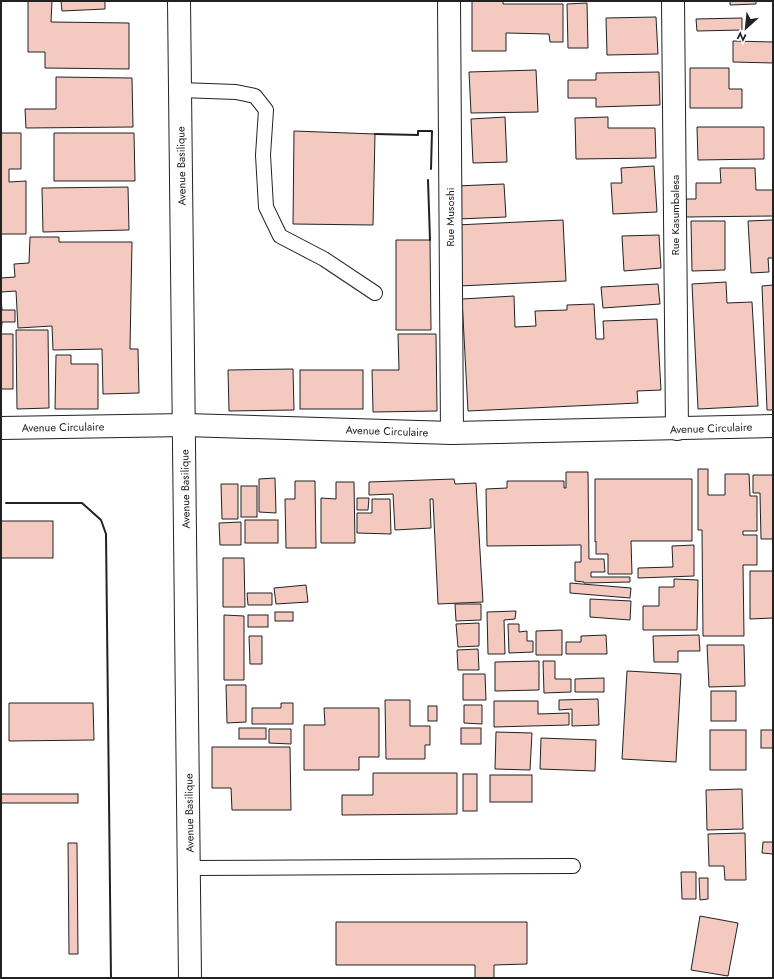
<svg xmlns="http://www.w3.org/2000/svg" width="774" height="979" viewBox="0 0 774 979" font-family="Jost,sans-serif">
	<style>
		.building { fill: #f3c9c0; stroke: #222 }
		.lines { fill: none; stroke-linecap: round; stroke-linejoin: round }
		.service-casing { stroke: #222; stroke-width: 16 }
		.minor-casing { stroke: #222; stroke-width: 24 }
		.tertiary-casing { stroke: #222; stroke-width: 24 }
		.service { stroke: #fff; stroke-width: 14 }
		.minor { stroke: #fff; stroke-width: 22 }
		.tertiary { stroke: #fff; stroke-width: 22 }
		.wall { stroke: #222; stroke-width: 2 }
		.labels { text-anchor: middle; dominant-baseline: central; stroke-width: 3; stroke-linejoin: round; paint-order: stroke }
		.street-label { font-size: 11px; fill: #222; stroke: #fff }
	</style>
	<rect width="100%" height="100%" fill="#fff"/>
	<g class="building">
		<polygon points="28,1 52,1 51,22 129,23 129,69 45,68 45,52 28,52"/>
		<polygon points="61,1 105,1 105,9 62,11"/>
		<polygon points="472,1 503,1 503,4 563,4 563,42 550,42 549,34 506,33 506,51 472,51"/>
		<polygon points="730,1 756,1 756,4 730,5"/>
		<polygon points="587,3 588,48 568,48 567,4"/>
		<polygon points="656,17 658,54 607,55 606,18"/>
		<polygon points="742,18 742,30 697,31 696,19"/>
		<polygon points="733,41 773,42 773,63 733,62"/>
		<polygon points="690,68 729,68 729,89 742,89 742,108 690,108"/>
		<polygon points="536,70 538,112 471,113 469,72"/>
		<polygon points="659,72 660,105 596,107 596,98 568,98 568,80 596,80 596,73"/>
		<polygon points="56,77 132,78 133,127 26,128 25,109 56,109"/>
		<polygon points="505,117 507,162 473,163 471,119"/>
		<polygon points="608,117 608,128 655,128 656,158 576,159 575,118"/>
		<polygon points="697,127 764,127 764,159 698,160"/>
		<polygon points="294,131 375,134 373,225 293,224"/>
		<polygon points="1,133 21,133 21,169 9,169 9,182 26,181 26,234 1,234"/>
		<polygon points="54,133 134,133 135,181 54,181"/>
		<polygon points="654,166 657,212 613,214 611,183 622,183 621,168"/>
		<polygon points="720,168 755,168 756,190 773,190 773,216 686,217 686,199 696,199 696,183 721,183"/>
		<polygon points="504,184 506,217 458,219 456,186"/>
		<polygon points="128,187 129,230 43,232 42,188"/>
		<polygon points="563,220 566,281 459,286 456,225"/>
		<polygon points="773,220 773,258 768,258 769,272 751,273 748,221"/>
		<polygon points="691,221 725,221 725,270 692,271"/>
		<polygon points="659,235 661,268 624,271 622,236"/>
		<polygon points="30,237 59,237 59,242 132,242 130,349 138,349 139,393 103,394 102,349 53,350 52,326 18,328 16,291 1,292 1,278 15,277 14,264 29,263"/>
		<polygon points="396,240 430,240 431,330 396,330"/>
		<polygon points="726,282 727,303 752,302 758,406 698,409 692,284"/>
		<polygon points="658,284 660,304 603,308 601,287"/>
		<polygon points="773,285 773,410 767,410 762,286"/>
		<polygon points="514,296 515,327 536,326 535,311 567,310 567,305 594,304 596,339 604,339 603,321 657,319 661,390 637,391 638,403 468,411 462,299"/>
		<polygon points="1,299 2,310 15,310 15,322 2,322 1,334 13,334 13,389 1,389 1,415"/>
		<polygon points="16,330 48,330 49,408 17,409"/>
		<polygon points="398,334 436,334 437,411 373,412 372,370 399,370"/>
		<polygon points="56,355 71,355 71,364 98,364 98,409 55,409"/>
		<polygon points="293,369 294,410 229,411 228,370"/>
		<rect x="300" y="370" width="63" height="39"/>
		<polygon points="698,469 708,469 708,495 725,495 725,474 749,474 750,496 757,496 757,531 743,531 743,535 757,535 757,565 743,565 744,636 703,636 702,530 698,530"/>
		<polygon points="566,472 588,472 589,559 604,559 605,572 591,572 591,577 630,577 630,582 584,583 584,582 575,581 575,562 581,562 581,545 487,546 486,489 507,488 507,481 564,481 564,488 566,488"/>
		<polygon points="753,475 773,475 773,539 761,539 760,493 753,493"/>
		<polygon points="275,478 276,513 259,512 259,479"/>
		<polygon points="454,479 455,484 476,483 483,602 438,604 433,499 430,499 431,528 395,530 393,494 369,495 369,482"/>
		<polygon points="595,479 692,479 692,541 631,541 632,574 608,574 608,554 596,554 596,541 595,542"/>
		<polygon points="295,481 315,481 316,548 286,548 285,499 295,499"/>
		<polygon points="336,482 354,482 355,543 321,543 321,498 336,499"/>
		<polygon points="221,484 238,484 238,519 222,519"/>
		<rect x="241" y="486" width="16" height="31"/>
		<polygon points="357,498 369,498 368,510 357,510"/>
		<polygon points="372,499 390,499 391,534 357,533 357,513 372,513"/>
		<rect x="245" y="520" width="33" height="23"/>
		<rect x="1" y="521" width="52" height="37"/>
		<polygon points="241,522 241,545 220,545 219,523"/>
		<polygon points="694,545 694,576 638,578 638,568 673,567 672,546"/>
		<polygon points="223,558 244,558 245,607 223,607"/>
		<polygon points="750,571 773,571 773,618 750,619"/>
		<polygon points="674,579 698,580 697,630 643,630 643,606 659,606 659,587 674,587"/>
		<polygon points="570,583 631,588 630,598 570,593"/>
		<polygon points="306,585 308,602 276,604 274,588"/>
		<polygon points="247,593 272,593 272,605 248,605"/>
		<polygon points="590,599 631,601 630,620 590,617"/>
		<polygon points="455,604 481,604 481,620 456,621"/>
		<polygon points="516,611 515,619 504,620 505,654 488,654 487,612"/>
		<rect x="275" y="612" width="18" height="9"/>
		<polygon points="224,615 244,616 244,680 224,680"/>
		<rect x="248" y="615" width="20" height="12"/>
		<polygon points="479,623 479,646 458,647 456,624"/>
		<polygon points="508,624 519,624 519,632 527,631 527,641 533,641 533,652 509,653"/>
		<polygon points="562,630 562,655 536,655 536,631"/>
		<polygon points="606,635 607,654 566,654 566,642 581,642 581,636"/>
		<polygon points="699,635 700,651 678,651 678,662 654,662 653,636"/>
		<polygon points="249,636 262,636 262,664 250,664"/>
		<polygon points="707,645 744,645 745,686 709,687"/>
		<polygon points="478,649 479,670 458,670 457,650"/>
		<polygon points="539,661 539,690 495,691 495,662"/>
		<polygon points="543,661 555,661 555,679 571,679 571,692 544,693"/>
		<polygon points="627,671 681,674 676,762 622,759"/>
		<polygon points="463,674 485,674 486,700 463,700"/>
		<polygon points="604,678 604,692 575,692 575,679"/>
		<polygon points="226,685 246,685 246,722 227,723"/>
		<rect x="711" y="691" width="25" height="30"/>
		<polygon points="598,699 599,725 572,726 572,709 559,710 559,700"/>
		<polygon points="385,700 410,700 410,726 430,726 430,745 425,745 425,759 386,759"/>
		<polygon points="494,701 538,701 538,714 569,713 569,725 494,727"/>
		<polygon points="9,703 93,703 94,740 9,741"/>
		<polygon points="281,703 293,703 293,724 252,724 252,708 281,708"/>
		<polygon points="464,705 482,705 482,724 464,723"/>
		<rect x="428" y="706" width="9" height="15"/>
		<polygon points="324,708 379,708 379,757 359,757 359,770 304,770 304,725 325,725"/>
		<rect x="239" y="728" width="27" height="11"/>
		<rect x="461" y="728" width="20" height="16"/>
		<polygon points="269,729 291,729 291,744 269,743"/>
		<rect x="710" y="730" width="36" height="40"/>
		<rect x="761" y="730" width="12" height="18"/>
		<polygon points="496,732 532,733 530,770 495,769"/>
		<polygon points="541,738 596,740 595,771 540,769"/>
		<polygon points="212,747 290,747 291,810 232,810 231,788 212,788"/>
		<polygon points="373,773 457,773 457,814 342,815 342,795 373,795"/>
		<rect x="463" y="774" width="14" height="37"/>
		<rect x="490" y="775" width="42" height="27"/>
		<polygon points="742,789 743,829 707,830 706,790"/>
		<rect x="1" y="794" width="77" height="9"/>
		<polygon points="745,833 746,880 725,880 724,866 709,866 708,834"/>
		<polygon points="763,842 773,842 773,854 762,853"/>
		<polygon points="68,843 77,843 78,954 69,954"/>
		<polygon points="681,872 696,872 696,899 682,899"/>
		<polygon points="699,878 708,878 708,899 700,900"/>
		<polygon points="700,916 738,923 728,976 691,970"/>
		<polygon points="336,922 527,922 527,964 494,965 494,978 475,978 475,965 336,965"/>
	</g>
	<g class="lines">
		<g class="service-casing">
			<g id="service">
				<polyline points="180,90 236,92 255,96 266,110 263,155 266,207 280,236 324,259 375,293"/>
				<polyline points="189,868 573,866"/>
			</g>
		</g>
		<g class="minor-casing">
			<g id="minor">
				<polyline points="449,1 452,433"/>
				<polyline points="673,1 677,429"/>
			</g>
		</g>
		<g class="tertiary-casing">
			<g id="tertiary">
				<polyline points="179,1 190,978"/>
				<polyline points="1,428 185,425 452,433 773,426"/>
			</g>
		</g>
		<use href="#service" class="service"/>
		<use href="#minor" class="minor"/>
		<use href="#tertiary" class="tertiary"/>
		<g class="wall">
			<polyline points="375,134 418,135 418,131 432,131 431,169"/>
			<polyline points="428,180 430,240"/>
			<polyline points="6,503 82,503 101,520 106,534 111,978"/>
		</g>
	</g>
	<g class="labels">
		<g class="street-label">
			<text transform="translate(181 166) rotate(-91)">Avenue Basilique</text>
			<text transform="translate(675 215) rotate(-90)">Rue Kasumbalesa</text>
			<text transform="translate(450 217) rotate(-90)">Rue Musoshi</text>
			<text transform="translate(63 427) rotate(-1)">Avenue Circulaire</text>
			<text transform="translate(711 428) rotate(-2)">Avenue Circulaire</text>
			<text transform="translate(387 431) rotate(2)">Avenue Circulaire</text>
			<text transform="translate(185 489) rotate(-91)">Avenue Basilique</text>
			<text transform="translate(189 813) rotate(-91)">Avenue Basilique</text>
		</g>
	</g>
	<rect width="774" height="979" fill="none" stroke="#222222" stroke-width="4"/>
	<g transform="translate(746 28) rotate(207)" stroke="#ffffff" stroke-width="3" paint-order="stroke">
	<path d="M0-3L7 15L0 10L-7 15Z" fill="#222222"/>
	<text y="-6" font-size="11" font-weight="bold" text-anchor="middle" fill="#222222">N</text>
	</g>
</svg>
